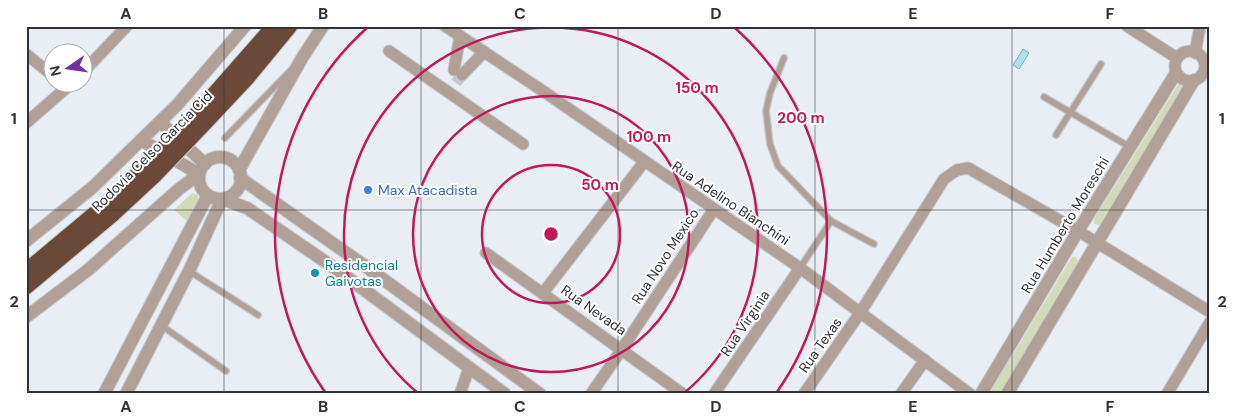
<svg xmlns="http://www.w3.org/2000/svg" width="1236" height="420" viewBox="0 0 1236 420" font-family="'DM Sans',sans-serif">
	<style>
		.green { fill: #d3daba }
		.water { fill: #afdfed; stroke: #89abb6 }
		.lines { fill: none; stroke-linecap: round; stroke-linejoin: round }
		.minor-tunnel { stroke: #c4c8ce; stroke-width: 11; stroke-dasharray: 11 5.5; stroke-linecap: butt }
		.service-casing { stroke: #c4c8ce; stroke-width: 8 }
		.minor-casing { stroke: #c4c8ce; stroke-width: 13 }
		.tertiary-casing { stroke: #c4c8ce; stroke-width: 14 }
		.motorway-casing { stroke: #c4c8ce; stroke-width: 17 }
		.service { stroke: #b1a097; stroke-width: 5.5 }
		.minor { stroke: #b1a097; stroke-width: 11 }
		.tertiary { stroke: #b1a097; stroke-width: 12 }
		.motorway { stroke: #6a4938; stroke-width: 15 }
		.motorway-bridge-casing { stroke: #c4c8ce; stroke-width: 17; stroke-linecap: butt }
		.motorway-bridge { stroke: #6a4938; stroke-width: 15 }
		.grid { fill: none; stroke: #313235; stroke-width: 1; stroke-opacity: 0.55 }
		.ring { fill: none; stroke: #c2185b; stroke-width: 2.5 }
		.shop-dot { fill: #3f7fe0; stroke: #fff; stroke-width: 2 }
		.culture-dot { fill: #0f9aa8; stroke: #fff; stroke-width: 2 }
		.labels { text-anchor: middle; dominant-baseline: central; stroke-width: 4; stroke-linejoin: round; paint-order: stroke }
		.street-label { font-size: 14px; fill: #313235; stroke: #fff }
		.shop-label { font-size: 14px; fill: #366cbe; stroke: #fff; text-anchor: start }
		.culture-label { font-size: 14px; fill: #0d838f; stroke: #fff; text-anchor: start }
		.centre { fill: #c2185b; stroke: #fff; stroke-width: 2.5 }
		.ring-label { font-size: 15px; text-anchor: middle; font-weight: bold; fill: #c2185b; stroke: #fff; stroke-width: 4; stroke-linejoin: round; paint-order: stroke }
		.neatline { fill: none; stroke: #313235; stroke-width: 2 }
		.grid-label { font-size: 16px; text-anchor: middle; font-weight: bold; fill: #313235 }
	</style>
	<rect width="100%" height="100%" fill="#e9edf4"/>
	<g class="green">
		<polygon points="1181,80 1184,81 1185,84 1101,225 1094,224 1094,219"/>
		<polygon points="192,193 198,195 199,202 187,221 174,210"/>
		<polygon points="1075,256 1078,261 999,394 989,394 1072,257"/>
	</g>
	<polygon class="water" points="1023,49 1029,53 1019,69 1013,65"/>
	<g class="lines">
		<polyline class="minor-tunnel" points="456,83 462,75"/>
		<g class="service-casing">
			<g id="service">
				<polyline points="784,58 770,93 766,111 770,144 778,166 831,221 874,244"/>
				<polyline points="1044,97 1130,147"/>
				<polyline points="1056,135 1101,64"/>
				<polyline points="225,138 290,71"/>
				<polyline points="800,268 831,221"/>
				<polyline points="189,271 258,315"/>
				<polyline points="162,326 226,371"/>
			</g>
		</g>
		<g class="minor-casing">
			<g id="minor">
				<polyline points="445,26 543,91 800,268 970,394"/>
				<polyline points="1127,26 1177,58"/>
				<polyline points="389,51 523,144"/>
				<circle cx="1190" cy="66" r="15"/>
				<polyline points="1195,53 1200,26"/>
				<polyline points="26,54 52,75"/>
				<polyline points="454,70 460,36"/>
				<polyline points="82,73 127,26"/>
				<polyline points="462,75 484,52"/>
				<polyline points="26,123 73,82"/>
				<polyline points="486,253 683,394"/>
				<polyline points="543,293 644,162"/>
				<polyline points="460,394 469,368"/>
				<polyline points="591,394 622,349 714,209"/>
				<polyline points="714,394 800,268"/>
				<polyline points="804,394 860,313 944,179 957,170 968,168 1078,231 1210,312"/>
				<polyline points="901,394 925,360"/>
				<polyline points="1167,394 1210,322"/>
			</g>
		</g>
		<g class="tertiary-casing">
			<g id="tertiary">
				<polyline points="160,122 205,164"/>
				<circle cx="220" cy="178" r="21"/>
				<polyline points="239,170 302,58 323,26"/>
				<polyline points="240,178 365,266 540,394"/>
				<polyline points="26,241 93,187 178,104 245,26"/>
				<polyline points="26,317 88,270 179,189 199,174 141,140"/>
				<polyline points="104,394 208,195"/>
				<polyline points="126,394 189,271 222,199 247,208 336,269 505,394"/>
				<polyline points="981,394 1078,231 1176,73"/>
				<polyline points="1007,394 1194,80"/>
			</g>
		</g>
		<g class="motorway-casing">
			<g id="motorway">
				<polyline points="193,118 274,26"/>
				<polyline points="202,126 248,77 290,26"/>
				<polyline points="26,271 105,205 145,167"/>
				<polyline points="26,287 112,215 154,176"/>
			</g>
		</g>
		<use href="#service" class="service"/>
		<use href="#minor" class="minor"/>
		<use href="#tertiary" class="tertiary"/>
		<use href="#motorway" class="motorway"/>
		<g class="motorway-bridge-casing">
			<g id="motorway-bridge">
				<polyline points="145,167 193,118"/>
				<polyline points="154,176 202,126"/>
			</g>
		</g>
		<use href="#motorway-bridge" class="motorway-bridge"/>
	</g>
	<path class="grid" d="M224,26v368M421,26v368M618,26v368M815,26v368M1012,26v368M26,210h1184"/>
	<g class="ring">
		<circle cx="551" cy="234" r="69"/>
		<circle cx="551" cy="234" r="138"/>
		<path d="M419 394A207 207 0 1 1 683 394"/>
		<path d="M325 392A276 276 0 0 1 368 27M734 27A276 276 0 0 1 777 392"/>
	</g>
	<circle class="shop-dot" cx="368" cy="190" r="5"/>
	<circle class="culture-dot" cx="315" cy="273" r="5"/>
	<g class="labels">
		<g class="street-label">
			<text transform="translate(152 151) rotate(-45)">Rodovia Celso Garcia Cid</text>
			<text transform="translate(731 203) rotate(34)">Rua Adelino Bianchini</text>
			<text transform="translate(1065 225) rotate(-59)">Rua Humberto Moreschi</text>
			<text transform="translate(665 256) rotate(-57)">Rua Novo Mexico</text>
			<text transform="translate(594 310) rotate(35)">Rua Nevada</text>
			<text transform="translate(745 323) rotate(-56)">Rua Virginia</text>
			<text transform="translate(820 345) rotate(-55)">Rua Texas</text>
		</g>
		<g class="shop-label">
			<text x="378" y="190">Max Atacadista</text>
		</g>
		<g class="culture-label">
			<text x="325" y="265">Residencial<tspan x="325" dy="16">Gaivotas</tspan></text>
		</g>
	</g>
	<circle cx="551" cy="234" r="8" class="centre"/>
	<g class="ring-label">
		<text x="697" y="93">150 m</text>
		<text x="801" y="123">200 m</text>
		<text x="649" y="142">100 m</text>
		<text x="600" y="190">50 m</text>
	</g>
	<rect width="1236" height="420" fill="none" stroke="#ffffff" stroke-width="55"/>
	<g transform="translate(68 68) rotate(257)"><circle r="24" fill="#ffffff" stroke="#adadae"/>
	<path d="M0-4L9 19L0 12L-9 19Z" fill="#722fa3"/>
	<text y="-8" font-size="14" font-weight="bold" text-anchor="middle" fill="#313235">N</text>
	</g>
	<rect x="28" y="28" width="1180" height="364" class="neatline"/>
	<g class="grid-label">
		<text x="126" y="19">A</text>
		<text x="323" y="19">B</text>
		<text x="520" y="19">C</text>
		<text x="716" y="19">D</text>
		<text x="913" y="19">E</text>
		<text x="1110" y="19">F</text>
		<text x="14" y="124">1</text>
		<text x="1222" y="124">1</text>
		<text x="14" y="307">2</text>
		<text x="1222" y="307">2</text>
		<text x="126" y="412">A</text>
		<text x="323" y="412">B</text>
		<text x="520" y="412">C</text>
		<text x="716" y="412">D</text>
		<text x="913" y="412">E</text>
		<text x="1110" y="412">F</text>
	</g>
</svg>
